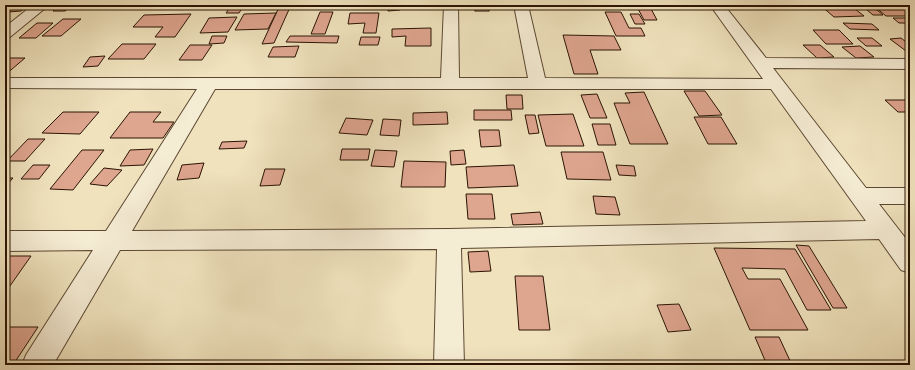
<svg xmlns="http://www.w3.org/2000/svg" width="915" height="370" viewBox="0 0 915 370" font-family="Cardo,serif">
	<style>
		.building { fill: #dea58f; stroke: #2b1403 }
		.lines { fill: none; stroke-linecap: round; stroke-linejoin: round }
		.minor-casing { stroke: #5c4832; stroke-width: 2 }
		.minor { fill: #f5ecd4; fill-rule: evenodd }
	</style>
	<rect width="100%" height="100%" fill="#efe2bd"/>
	<filter id="stains"><feTurbulence type="fractalNoise" baseFrequency=".005" numOctaves="4"/><feColorMatrix values="0 0 0 0 .2 0 0 0 0 .09 0 0 0 0 .02 0 0 0 .5 -.17"/></filter>
	<radialGradient id="worn" r=".72"><stop offset=".6" stop-color="#630" stop-opacity="0"/><stop offset="1" stop-color="#630" stop-opacity=".3"/></radialGradient>
	<g class="building">
		<polygon points="16,5 29,5 21,11 8,12"/>
		<polygon points="232,5 244,5 239,13 226,13"/>
		<polygon points="280,5 291,5 274,43 262,44"/>
		<polygon points="387,5 400,5 400,10 388,11"/>
		<rect x="475" y="5" width="14" height="6"/>
		<polygon points="636,5 649,5 657,20 644,20"/>
		<polygon points="820,5 850,5 864,16 834,17"/>
		<polygon points="861,5 871,5 883,15 873,15"/>
		<polygon points="889,5 903,5 910,11 910,16 886,16 874,6 890,6"/>
		<polygon points="60,6 71,6 65,11 53,11"/>
		<polygon points="320,12 333,12 325,34 311,34"/>
		<polygon points="605,12 621,12 629,28 641,28 645,36 616,36"/>
		<polygon points="276,13 268,29 235,30 244,14"/>
		<polygon points="350,13 379,13 376,33 363,33 365,23 348,24"/>
		<polygon points="191,14 175,37 155,37 163,27 133,27 144,15"/>
		<polygon points="630,14 639,14 645,24 635,24"/>
		<polygon points="237,17 228,32 200,33 209,18"/>
		<polygon points="893,18 910,18 910,23 899,23"/>
		<polygon points="63,19 81,19 61,36 42,36"/>
		<polygon points="37,23 53,23 36,38 19,38"/>
		<polygon points="843,23 872,24 879,30 850,29"/>
		<polygon points="431,28 431,46 405,46 406,36 392,37 392,29"/>
		<polygon points="813,30 839,30 853,44 826,44"/>
		<polygon points="563,35 614,36 621,50 590,50 598,74 574,74"/>
		<polygon points="212,36 227,36 224,43 209,44"/>
		<polygon points="290,36 339,36 337,43 286,42"/>
		<polygon points="361,37 380,37 378,45 359,45"/>
		<polygon points="857,38 872,38 882,46 866,46"/>
		<polygon points="901,38 910,45 910,54 890,39"/>
		<polygon points="122,44 156,44 144,59 108,59"/>
		<polygon points="190,45 212,45 202,60 179,60"/>
		<polygon points="803,45 820,45 834,57 817,58"/>
		<polygon points="299,46 295,57 268,57 273,47"/>
		<polygon points="860,46 874,57 856,58 842,47"/>
		<polygon points="105,56 98,66 83,67 90,57"/>
		<polygon points="5,58 25,58 5,75"/>
		<polygon points="684,91 705,91 722,115 699,116"/>
		<polygon points="644,92 668,144 630,144 614,103 630,103 625,93"/>
		<polygon points="597,94 607,118 590,118 581,95"/>
		<polygon points="506,95 522,95 523,109 507,109"/>
		<polygon points="885,100 910,100 910,112 898,112"/>
		<polygon points="474,110 511,110 512,120 474,120"/>
		<polygon points="63,112 99,112 80,134 42,133"/>
		<polygon points="130,112 161,112 153,122 174,122 163,138 110,138"/>
		<polygon points="447,112 448,124 413,125 413,113"/>
		<polygon points="573,114 584,146 546,146 538,115"/>
		<polygon points="525,115 535,115 539,133 529,134"/>
		<polygon points="694,117 721,117 737,144 708,144"/>
		<polygon points="346,118 373,120 367,135 339,133"/>
		<polygon points="383,119 401,120 399,136 380,135"/>
		<polygon points="592,124 610,124 616,145 598,145"/>
		<polygon points="479,130 499,130 501,146 481,147"/>
		<polygon points="28,139 45,139 25,161 7,161"/>
		<polygon points="247,141 244,148 219,149 222,142"/>
		<polygon points="153,149 144,165 120,166 130,150"/>
		<polygon points="342,149 370,149 368,160 340,160"/>
		<polygon points="82,150 104,150 73,190 50,189"/>
		<polygon points="375,150 397,151 394,167 371,166"/>
		<polygon points="464,150 466,164 451,165 450,151"/>
		<polygon points="561,152 603,152 611,180 567,179"/>
		<polygon points="404,161 446,162 445,187 401,187"/>
		<polygon points="204,163 199,178 177,180 182,165"/>
		<polygon points="33,165 50,165 39,179 21,179"/>
		<polygon points="514,165 518,186 468,188 466,167"/>
		<polygon points="616,165 634,166 636,176 619,175"/>
		<polygon points="104,168 122,170 107,186 90,184"/>
		<polygon points="265,169 285,169 280,185 260,186"/>
		<polygon points="5,178 13,178 5,187"/>
		<polygon points="466,194 492,194 495,219 468,219"/>
		<polygon points="593,196 615,197 620,215 596,214"/>
		<polygon points="540,212 543,224 513,225 511,214"/>
		<polygon points="796,245 809,246 847,308 833,308"/>
		<polygon points="714,248 795,249 831,310 807,310 785,269 742,268 748,279 780,279 808,330 750,330"/>
		<polygon points="488,251 491,271 470,272 468,252"/>
		<polygon points="5,256 31,256 5,293"/>
		<polygon points="515,276 543,276 550,330 519,330"/>
		<polygon points="679,304 691,330 668,332 657,305"/>
		<polygon points="5,327 38,327 13,365 5,365"/>
		<polygon points="755,337 779,337 792,365 767,365"/>
	</g>
	<g class="lines">
		<g class="minor-casing">
			<g id="minor">
				<polygon points="33,5 49,5 10,37 5,39 5,27"/>
				<path d="M444,5h14l1,73h69l-14,-73h14l17,73 218,1 -53,-74h14l42,53 144,1v10l-137,-1 93,120h44v16h-31l31,40v29l-9,-3 -22,-31 -418,9 3,117h-30l3,-116 -317,1 -67,115h-31l4,-10 67,-105 -88,1v-20h101l91,-142 -192,-1v-10h436zM215,89h556l95,132 -417,8 -317,2z"/>
			</g>
		</g>
		<use href="#minor" class="minor"/>
	</g>
	<rect width="915" height="370" fill="none" stroke="#efe2bd" stroke-width="20"/>
	<rect x="6" y="6" width="903" height="358" fill="none" stroke="#2b1403" stroke-width="2"/>
	<rect x="10" y="10" width="895" height="350" fill="none" stroke="#2b1403"/>
	<rect width="100%" height="100%" filter="url(#stains)"/>
	<rect width="100%" height="100%" fill="url(#worn)"/>
</svg>
